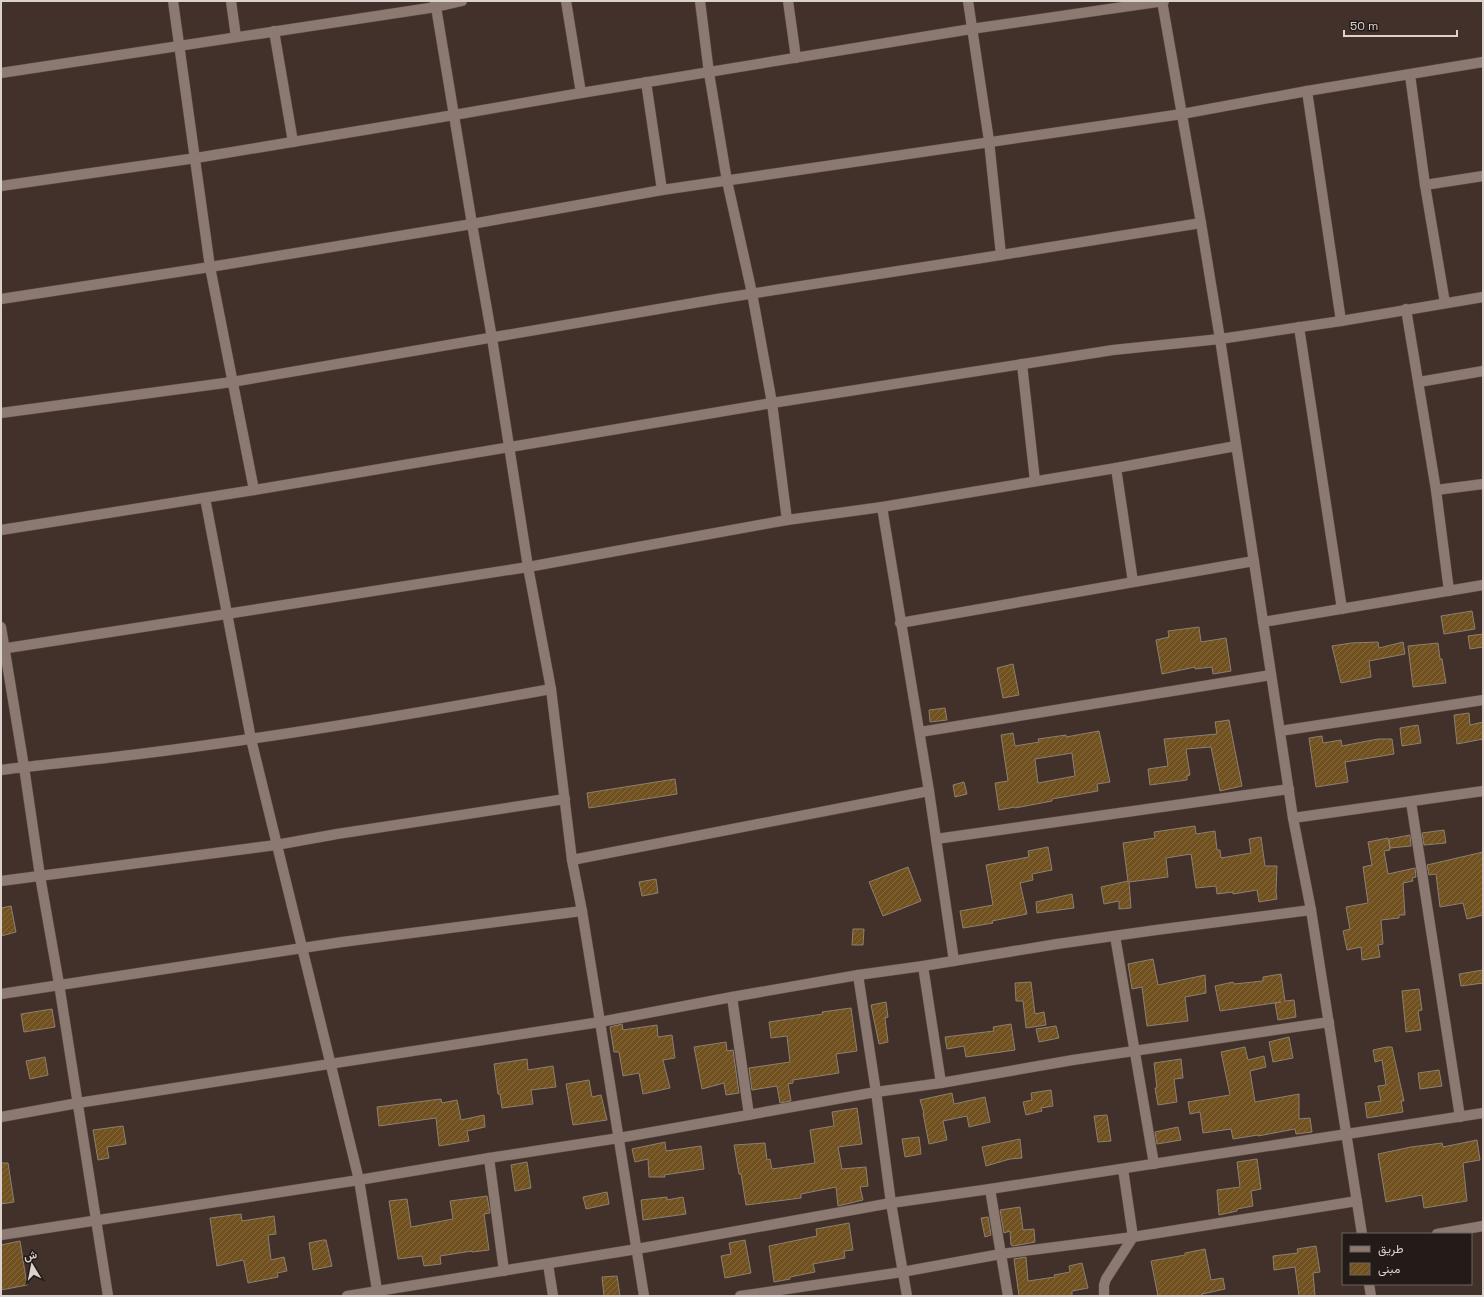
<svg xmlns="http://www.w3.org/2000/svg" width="1484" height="1297" viewBox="0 0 1484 1297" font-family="'Space Grotesk',Vazirmatn,sans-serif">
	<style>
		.building { fill: url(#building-hatch); stroke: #8c8071; fill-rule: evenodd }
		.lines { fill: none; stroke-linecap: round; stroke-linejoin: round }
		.street-casing { stroke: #5a4d46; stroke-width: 11 }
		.street { stroke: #8c7971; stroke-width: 10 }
	</style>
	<defs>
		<pattern id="building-hatch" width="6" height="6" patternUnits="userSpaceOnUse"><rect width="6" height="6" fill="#70511f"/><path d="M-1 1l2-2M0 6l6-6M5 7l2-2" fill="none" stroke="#84693e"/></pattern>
	</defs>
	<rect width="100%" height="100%" fill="#42312a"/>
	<g class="building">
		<polygon points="1472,611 1475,629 1444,634 1441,616"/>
		<polygon points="1199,627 1201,642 1226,638 1231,671 1213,674 1212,667 1195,669 1195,667 1162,674 1156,640 1169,637 1168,631"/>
		<polygon points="1483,634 1483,647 1470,649 1468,636"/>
		<polygon points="1378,642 1379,648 1403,642 1405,654 1369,661 1371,677 1341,683 1332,646 1351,643"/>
		<polygon points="1438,643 1440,659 1442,659 1446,683 1413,687 1408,646"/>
		<polygon points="1013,664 1019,695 1003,698 997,668"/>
		<polygon points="945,708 947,720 930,722 929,710"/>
		<polygon points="1469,713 1470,725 1483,722 1483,739 1457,744 1454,715"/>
		<polygon points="1229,720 1242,786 1220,791 1211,747 1186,749 1190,775 1187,776 1187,780 1150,785 1148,769 1168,766 1164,739 1217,734 1215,722"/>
		<polygon points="1418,725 1421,743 1402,746 1400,728"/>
		<path d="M1099,731l11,51 -13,2 1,7 -46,8v2l-37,7v-1l-16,3 -4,-27 13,-2 -7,-46 12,-2 2,13 24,-4 -1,-3 28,-4v2zM1072,753l3,23 -37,7 -3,-24z"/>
		<polygon points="1322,736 1323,743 1341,740 1342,746 1378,739 1392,739 1394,754 1345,762 1348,782 1316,787 1309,738"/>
		<polygon points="675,779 677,794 589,808 587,793"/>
		<polygon points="964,782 967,794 955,797 953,785"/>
		<polygon points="1195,826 1196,834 1215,831 1217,850 1220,850 1221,858 1251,853 1249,839 1261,837 1265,866 1277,866 1276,892 1277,899 1259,902 1257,890 1233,894 1233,892 1217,894 1216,886 1196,888 1191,854 1166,858 1168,877 1129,882 1131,908 1119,909 1119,901 1104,904 1101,887 1128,881 1123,843 1155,838 1154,832"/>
		<polygon points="1444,830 1446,843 1424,845 1422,833"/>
		<polygon points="1410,835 1411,846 1390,848 1390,850 1384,851 1388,874 1415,868 1416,877 1412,878 1413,881 1403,883 1405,915 1399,915 1399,918 1381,920 1383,944 1378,945 1380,957 1362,960 1361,947 1347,950 1343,931 1350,929 1346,907 1368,903 1363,867 1372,865 1368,842 1388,838 1390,848 1389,839"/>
		<polygon points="1048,847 1052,870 1032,874 1033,880 1020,883 1027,914 992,921 993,923 963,928 960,911 993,905 986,865 1029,857 1028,851"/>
		<polygon points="1483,852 1483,915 1467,919 1463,903 1440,907 1436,874 1429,875 1427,865"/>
		<polygon points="908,867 921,901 883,916 869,882"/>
		<polygon points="656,879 658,893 642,896 639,882"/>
		<polygon points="1072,894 1074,908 1037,913 1036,902"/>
		<polygon points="11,906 16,932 1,936 1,908"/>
		<polygon points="853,929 864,929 863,945 852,945"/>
		<polygon points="1153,959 1158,985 1205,975 1206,993 1185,997 1188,1021 1147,1026 1142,987 1132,989 1128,964"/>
		<polygon points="1483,970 1483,983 1461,986 1459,974"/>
		<polygon points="1281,974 1285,1001 1294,1000 1296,1017 1278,1020 1275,1003 1281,1002 1220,1011 1215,986 1233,982 1234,984 1263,981 1263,977"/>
		<polygon points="1031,982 1035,1014 1044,1012 1046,1025 1026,1028 1023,1001 1016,1001 1015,983"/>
		<polygon points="1419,989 1422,1010 1418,1011 1421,1030 1406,1032 1402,991"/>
		<polygon points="886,1002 888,1017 885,1018 888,1042 879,1044 871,1005"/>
		<polygon points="851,1008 857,1051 836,1054 839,1073 793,1080 793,1083 788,1084 791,1101 780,1103 777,1086 752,1090 749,1068 790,1062 787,1036 771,1038 769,1022 823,1014 822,1012"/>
		<polygon points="52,1009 55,1027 24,1032 21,1014"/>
		<polygon points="622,1024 623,1030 657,1025 658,1037 672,1035 675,1058 663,1060 670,1088 643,1094 639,1073 623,1076 619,1052 614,1052 610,1027"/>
		<polygon points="1011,1024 1015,1050 966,1057 964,1046 947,1049 945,1037 994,1031 993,1027"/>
		<polygon points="1056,1026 1059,1038 1039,1042 1036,1029"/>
		<polygon points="1289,1037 1293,1058 1273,1062 1269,1042"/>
		<polygon points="726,1042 727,1051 733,1050 739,1093 726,1095 724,1083 702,1089 694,1047"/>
		<polygon points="1245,1047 1248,1060 1264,1056 1266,1067 1250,1071 1255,1102 1299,1094 1299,1119 1310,1118 1312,1132 1296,1134 1295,1129 1258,1136 1258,1135 1233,1139 1231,1129 1203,1133 1200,1112 1190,1114 1188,1102 1230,1095 1221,1052"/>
		<polygon points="1387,1047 1392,1047 1404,1101 1401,1101 1403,1112 1367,1118 1365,1103 1381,1101 1378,1086 1386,1085 1382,1060 1375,1062 1373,1050"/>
		<polygon points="45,1057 48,1075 30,1079 26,1061"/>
		<polygon points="527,1059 528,1070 553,1066 556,1087 531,1090 533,1104 502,1108 500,1094 498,1094 494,1064"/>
		<polygon points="1181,1059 1183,1078 1174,1079 1177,1102 1158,1105 1155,1088 1157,1088 1154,1063"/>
		<polygon points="1439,1070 1442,1086 1420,1089 1418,1073"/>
		<polygon points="589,1080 592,1097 601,1095 607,1120 573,1125 566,1084"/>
		<polygon points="1051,1090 1053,1106 1041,1108 1042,1111 1026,1115 1023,1102 1032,1100 1031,1093"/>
		<polygon points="952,1093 954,1104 985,1097 990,1122 969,1127 967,1116 943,1121 947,1140 929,1144 923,1113 924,1113 920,1100"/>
		<polygon points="441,1099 442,1103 457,1100 461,1120 484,1115 485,1127 467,1131 469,1141 439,1146 436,1118 379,1126 377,1107"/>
		<polygon points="857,1108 862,1144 838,1147 842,1169 866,1167 868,1186 860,1187 863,1200 838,1206 836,1187 801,1194 801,1198 746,1205 741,1174 739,1174 734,1145 765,1143 767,1160 770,1159 772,1169 815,1163 810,1130 834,1126 832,1112"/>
		<polygon points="1107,1115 1111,1141 1098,1142 1094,1116"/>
		<polygon points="123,1126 126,1144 107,1147 109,1158 98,1160 93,1130"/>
		<polygon points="1178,1127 1181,1140 1157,1144 1155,1132"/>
		<polygon points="919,1137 921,1154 905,1157 902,1139"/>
		<polygon points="1020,1139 1022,1158 1010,1159 986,1166 982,1147"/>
		<polygon points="1477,1140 1480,1160 1463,1163 1467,1201 1424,1208 1422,1195 1386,1202 1378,1154 1411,1147 1442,1143 1443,1147"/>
		<polygon points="665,1142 666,1151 701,1146 704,1169 664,1175 665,1177 649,1177 648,1159 635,1162 632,1149"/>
		<polygon points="1257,1159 1261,1189 1251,1191 1253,1206 1237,1209 1237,1211 1219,1215 1217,1190 1240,1187 1237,1162"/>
		<polygon points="527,1162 531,1188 515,1191 511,1165"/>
		<polygon points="1,1163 8,1163 14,1202 1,1204"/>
		<polygon points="607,1192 609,1204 586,1209 583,1197"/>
		<polygon points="487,1196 490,1213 484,1214 489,1250 472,1252 472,1251 440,1256 441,1264 424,1266 422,1256 398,1259 389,1201 407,1199 411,1227 453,1219 450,1201"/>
		<polygon points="667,1197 667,1200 683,1197 686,1214 643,1220 641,1200"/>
		<polygon points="1020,1207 1023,1230 1034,1229 1035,1242 1013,1246 1011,1245 1010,1231 1004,1233 1000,1210"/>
		<polygon points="241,1214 242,1221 274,1216 276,1234 268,1235 271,1260 284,1257 287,1271 277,1273 278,1277 248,1283 244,1262 243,1260 217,1266 210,1218"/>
		<polygon points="988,1217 991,1235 985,1237 981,1218"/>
		<polygon points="849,1223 853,1250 844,1251 845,1258 813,1264 815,1272 790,1277 790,1279 774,1282 769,1246 817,1236 816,1229"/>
		<polygon points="323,1240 326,1240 332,1266 313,1270 309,1243"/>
		<polygon points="745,1240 751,1273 725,1278 721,1256 731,1254 729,1243"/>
		<polygon points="20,1241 27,1285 1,1290 1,1245"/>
		<polygon points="1316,1246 1320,1272 1313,1273 1315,1296 1299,1296 1295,1267 1274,1270 1273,1256 1298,1253 1297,1249"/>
		<polygon points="1205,1249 1211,1280 1223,1278 1225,1289 1202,1294 1202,1296 1158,1296 1151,1261 1185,1255 1185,1253"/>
		<polygon points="1026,1257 1028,1281 1055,1277 1054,1275 1070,1272 1069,1266 1082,1263 1088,1288 1072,1291 1072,1296 1019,1296 1014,1259"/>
		<polygon points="617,1276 620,1296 604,1296 602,1277"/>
	</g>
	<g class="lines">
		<g class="street-casing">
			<g id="street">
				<polyline points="173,1 210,267 254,490"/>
				<polyline points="231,1 236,37"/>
				<polyline points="435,1 472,224 492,338 528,567 551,689 572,860 582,911 600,1022 644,1296"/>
				<polyline points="566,1 581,93"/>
				<polyline points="700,1 709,73 727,181 752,293 772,403 787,520"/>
				<polyline points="788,1 796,58"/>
				<polyline points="968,1 989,141 1001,255"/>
				<polyline points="1162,1 1201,223 1220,339 1293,818 1311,910 1362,1234"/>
				<polyline points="274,31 293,142"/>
				<polyline points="1,73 436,7 462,1"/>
				<polyline points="1410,75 1425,185 1445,303"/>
				<polyline points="646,82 662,190"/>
				<polyline points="1307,91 1341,321"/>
				<polyline points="1425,185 1483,176"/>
				<polyline points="1,186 196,158 454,115 581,93 971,29 1164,1"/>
				<polyline points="1,299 210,267 472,224 662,190 1182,114 1307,91 1483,62"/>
				<polyline points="1406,309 1436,490 1449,591"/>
				<polyline points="1299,327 1342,609"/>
				<polyline points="1022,364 1035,481"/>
				<polyline points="1419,382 1483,371"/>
				<polyline points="1,413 232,382 717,299 982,258 1201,223"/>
				<polyline points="1116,468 1133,582"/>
				<polyline points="1436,490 1483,484"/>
				<polyline points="205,498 251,739 359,1180 378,1296"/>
				<polyline points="882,507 929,791 954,961"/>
				<polyline points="1,530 254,490 772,403 1113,350 1220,339 1341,321 1483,297"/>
				<polyline points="1263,622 1483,585"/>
				<polyline points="900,623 1254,561"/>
				<polyline points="1,627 24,767 40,876 59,984 108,1296"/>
				<polyline points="1,649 528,567 787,520 882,507 1116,468 1236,446"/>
				<polyline points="1280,731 1483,700"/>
				<polyline points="920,732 1271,675"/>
				<path d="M1,770c46,-6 92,-10 138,-16 138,-17 275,-40 412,-65"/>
				<polyline points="1411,802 1460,1117"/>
				<polyline points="1293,818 1483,791"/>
				<polyline points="936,839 1289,789"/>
				<polyline points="572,860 929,791"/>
				<polyline points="1,881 276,845 337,834 565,799"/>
				<polyline points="1115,936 1154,1164"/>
				<polyline points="923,966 941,1083"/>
				<polyline points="858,975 876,1092 891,1203 907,1296"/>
				<polyline points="1,994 342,942 582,911"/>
				<polyline points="732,997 749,1115"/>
				<polyline points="1,1117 78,1103 600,1022 732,997 858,975 923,966 1057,944 1156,930 1311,910"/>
				<polyline points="489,1158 504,1271"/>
				<polyline points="990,1189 1008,1296"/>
				<polyline points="1437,1234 1483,1226"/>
				<polyline points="1,1235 359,1180 489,1158 619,1138 876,1092 941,1083 1073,1060 1329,1022"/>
				<polyline points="548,1264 553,1296"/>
				<polyline points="1369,1284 1371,1296"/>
				<polyline points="347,1296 637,1249 891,1203 990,1189 1483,1113"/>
				<polyline points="740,1296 902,1272 1001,1254 1133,1237 1357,1201"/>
				<polyline points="1104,1296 1104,1285 1106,1279 1133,1237 1123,1169"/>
			</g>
		</g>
		<use href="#street" class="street"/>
	</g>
	<rect width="1484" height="1297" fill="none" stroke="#dcd2cd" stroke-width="4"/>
	<rect x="1342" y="1233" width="130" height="52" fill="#231b18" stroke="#6d6460"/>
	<rect x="1350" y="1246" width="20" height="6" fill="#8c7971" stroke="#6d6460"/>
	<text x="1378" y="1253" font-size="12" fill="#dcd2cd">طريق</text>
	<rect x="1350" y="1263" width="20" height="12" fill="url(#building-hatch)" stroke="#6d6460"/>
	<text x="1378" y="1273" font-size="12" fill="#dcd2cd">مبنى</text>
	<g transform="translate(32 1265) rotate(350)" stroke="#231b18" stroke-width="3" paint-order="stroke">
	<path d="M0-3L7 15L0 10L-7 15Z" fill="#dcd2cd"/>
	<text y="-6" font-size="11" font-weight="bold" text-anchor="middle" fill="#dcd2cd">ش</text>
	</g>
	<path d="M1344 30v6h113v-6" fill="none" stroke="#dcd2cd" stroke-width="2"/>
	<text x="1350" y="30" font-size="12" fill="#dcd2cd" stroke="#231b18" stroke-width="3" paint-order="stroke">50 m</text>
</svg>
